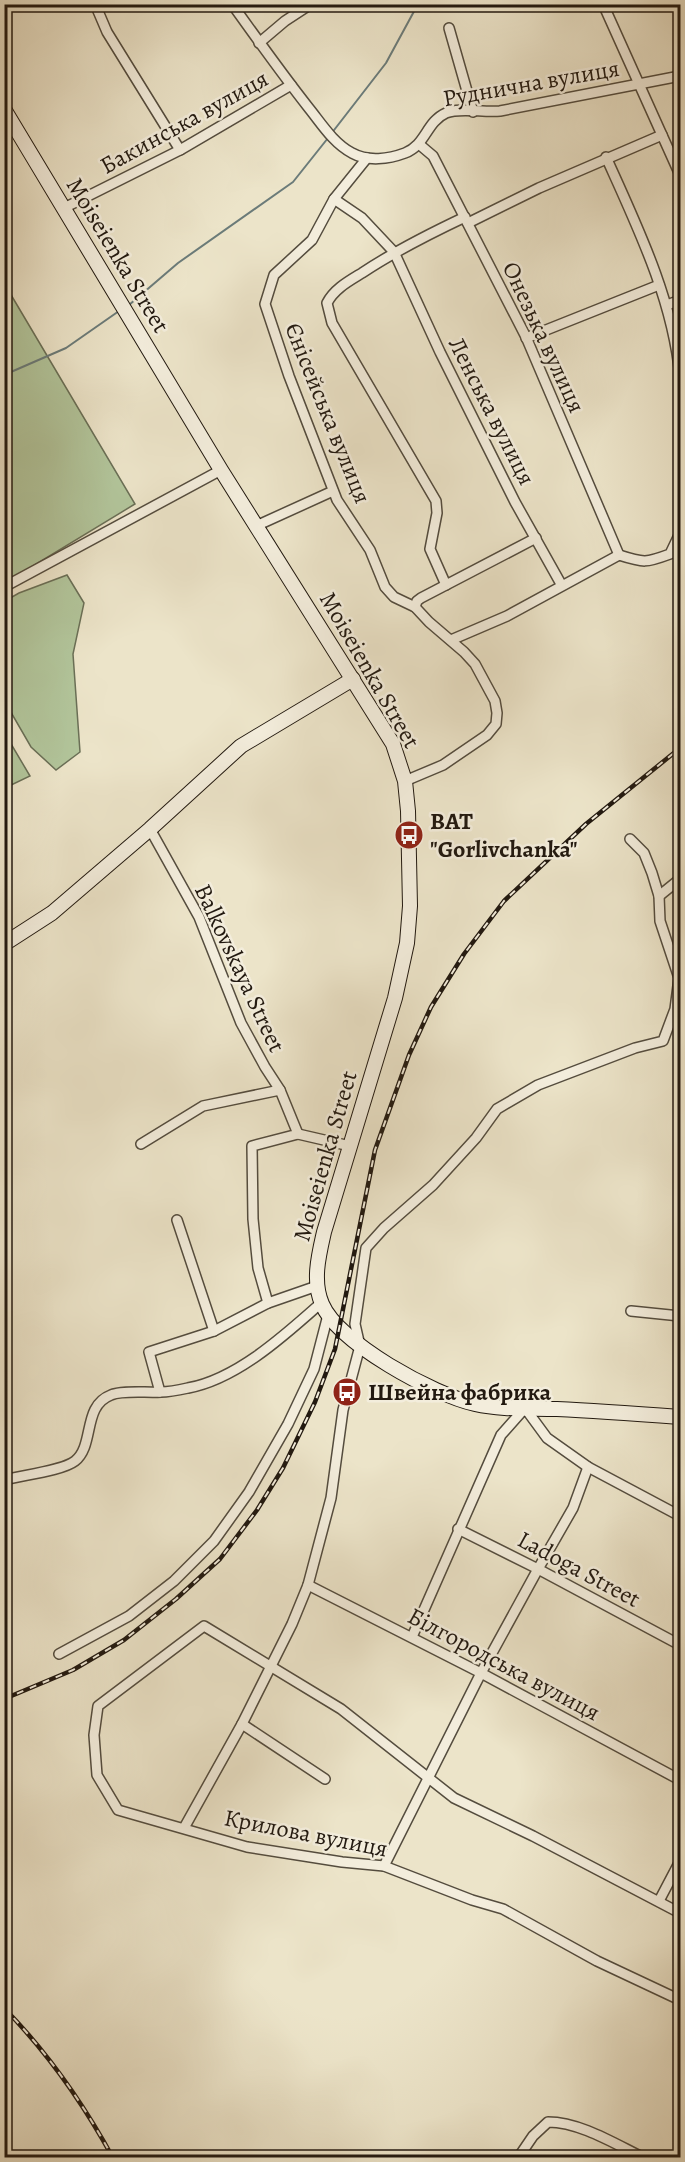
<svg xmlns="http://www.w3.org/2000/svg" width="685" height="2162" viewBox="0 0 685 2162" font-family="Alegreya,serif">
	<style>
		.green { fill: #b2c59b; stroke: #6a6f56; stroke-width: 1.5 }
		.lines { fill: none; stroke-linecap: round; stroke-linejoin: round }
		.stream { stroke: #6b7b79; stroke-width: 2 }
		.street-casing { stroke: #544c3e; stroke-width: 12 }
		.secondary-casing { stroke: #221910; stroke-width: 16 }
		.street { stroke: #f3eddc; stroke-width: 9 }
		.secondary { stroke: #f3eddc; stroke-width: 14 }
		.rail-casing { stroke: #221910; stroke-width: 4.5 }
		.rail { stroke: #f3eddc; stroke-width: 2; stroke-dasharray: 7; stroke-linecap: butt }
		.labels { text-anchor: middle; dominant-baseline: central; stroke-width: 5; stroke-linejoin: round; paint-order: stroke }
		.street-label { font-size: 24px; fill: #221910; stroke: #f3eddc }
		.poi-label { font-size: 24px; font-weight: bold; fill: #221910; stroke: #f3eddc; text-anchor: start }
	</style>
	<rect width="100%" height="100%" fill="#ece4c9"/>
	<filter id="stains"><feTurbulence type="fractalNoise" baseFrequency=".00333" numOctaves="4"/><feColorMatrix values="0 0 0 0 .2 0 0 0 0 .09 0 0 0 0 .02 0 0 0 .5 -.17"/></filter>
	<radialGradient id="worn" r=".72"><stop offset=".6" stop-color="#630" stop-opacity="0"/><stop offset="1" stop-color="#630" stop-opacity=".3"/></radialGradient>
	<g class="green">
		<polygon points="4,283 135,504 5,583 4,583"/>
		<polygon points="67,575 84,603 73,654 80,752 56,770 31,747 5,702 5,601 19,593"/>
		<polygon points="4,732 30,776 5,788 4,788"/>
	</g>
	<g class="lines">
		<g class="stream">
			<polyline points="331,134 386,63 418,4"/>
			<polyline points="129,305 178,263 293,182 328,138"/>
			<polyline points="4,375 66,348 119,311"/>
		</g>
		<g class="street-casing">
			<g id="street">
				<polyline points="95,4 107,32 180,150"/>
				<path d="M232,4c25,35 50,70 76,103 13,16 25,36 44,46 16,9 37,6 53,0 21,-8 21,-31 41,-40 13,-6 39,0 54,-2l180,-35"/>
				<polyline points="603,4 680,175"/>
				<polyline points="449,28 473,112"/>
				<polyline points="259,43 285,21 311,4"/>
				<polyline points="420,145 433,156 526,337 619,555"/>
				<path d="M606,157c32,71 67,143 74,220"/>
				<polyline points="367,158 334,199 312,240 274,275 265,304 289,376 337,500 370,550 385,587 394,597 415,607 429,622 464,652 475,664 495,701 497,713 496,724 487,735 443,765 405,781"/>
				<polyline points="334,199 362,218 394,252 440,352 515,502 561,584"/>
				<polyline points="64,208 180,150 291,85"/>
				<polyline points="468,223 539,188 662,135"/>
				<polyline points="667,305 680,300"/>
				<polyline points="526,338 659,285"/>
				<polyline points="256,526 333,491"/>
				<path d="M619,555c25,8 27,8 51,-1l10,-21"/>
				<path d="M446,585l-16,-36 7,-36 -1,-12 -104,-178 -5,-20c7,-14 22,-22 35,-30 33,-22 67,-39 103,-56"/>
				<polyline points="4,587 221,470"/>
				<polyline points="415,607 417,601 421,598 536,538"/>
				<polyline points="451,640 507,616 619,555"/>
				<polyline points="150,829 199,917 241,1023 265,1067 280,1090 298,1134 252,1146 253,1219 258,1268 268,1303"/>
				<polyline points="659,896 680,879"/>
				<polyline points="298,1134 350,1146"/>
				<polyline points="141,1144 203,1106 280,1090"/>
				<polyline points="177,1220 214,1331"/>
				<polyline points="631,1311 680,1316"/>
				<polyline points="160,1392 149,1352 214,1331 268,1303 317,1286"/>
				<path d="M4,1480c18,-5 58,-9 71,-19 20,-16 7,-55 36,-66 11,-5 36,-2 50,-3 9,0 18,-2 27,-4 49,-9 97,-53 133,-85"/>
				<polyline points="458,1529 538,1569 680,1645"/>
				<polyline points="308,1585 481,1673 680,1780"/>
				<polyline points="412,1637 501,1435 525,1408 547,1438 588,1467 680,1516"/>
				<polyline points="59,1654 129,1616 174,1581 214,1541 249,1492 288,1424 314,1369 328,1315"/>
				<polyline points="242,1724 325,1779"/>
				<polyline points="184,1828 242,1724 292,1624 308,1585 331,1498 343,1410 360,1346 355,1324 366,1248 384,1228 433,1185 476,1138 497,1109 538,1085 635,1048 663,1041 675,1009 679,978 660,921 659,896 652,873 644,853 630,839"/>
				<polyline points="384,1866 481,1673 538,1569 573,1508 588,1467"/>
				<polyline points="659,1901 680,1861"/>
				<polyline points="680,1913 533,1836 454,1798 341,1709 204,1626 98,1706 94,1735 97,1775 118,1810 247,1847 342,1862 384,1866 472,1900 503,1909 597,1961 680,2000"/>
				<path d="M518,2158l15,-22 15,-14c32,0 67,22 96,36"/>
			</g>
		</g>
		<g class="secondary-casing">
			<g id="secondary">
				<path d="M4,109l217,361 172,274 12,37 3,30 2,95 -3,37 -12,55 -71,234c-5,22 -12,49 -2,72 16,39 112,91 153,100 27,6 55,4 82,5 41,2 82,5 123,8"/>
				<polyline points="4,944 52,913 150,829 241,746 353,679"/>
			</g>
		</g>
		<use href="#street" class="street"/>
		<use href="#secondary" class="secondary"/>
		<g class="rail-casing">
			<g id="rail">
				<polyline points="4,1699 73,1670 124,1640 176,1599 220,1559 257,1510 283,1468 315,1402 335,1349 375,1150 409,1055 431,1007 464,954 504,901 586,824 680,748"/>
				<path d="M4,2008c44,45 79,95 109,150"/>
			</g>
		</g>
		<use href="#rail" class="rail"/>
	</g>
	<defs>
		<g id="bus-disc" transform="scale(1.5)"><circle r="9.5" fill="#8f2418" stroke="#f3eddc"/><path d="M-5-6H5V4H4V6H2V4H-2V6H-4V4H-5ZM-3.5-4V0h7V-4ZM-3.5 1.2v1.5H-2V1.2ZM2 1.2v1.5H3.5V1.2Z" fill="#fff"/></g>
	</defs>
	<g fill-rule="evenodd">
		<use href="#bus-disc" x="409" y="835"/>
		<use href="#bus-disc" x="347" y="1392"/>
	</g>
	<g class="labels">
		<g class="street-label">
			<text transform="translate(531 83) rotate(-10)">Руднична вулиця</text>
			<text transform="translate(184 122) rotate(-29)">Бакинська вулиця</text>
			<text transform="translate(118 255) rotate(59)">Moiseienka Street</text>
			<text transform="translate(544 337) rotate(65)">Онезька вулиця</text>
			<text transform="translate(492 411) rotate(63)">Ленська вулиця</text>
			<text transform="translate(328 413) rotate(68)">Єнісейська вулиця</text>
			<text transform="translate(370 670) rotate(60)">Moiseienka Street</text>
			<text transform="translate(240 968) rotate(65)">Balkovskaya Street</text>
			<text transform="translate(325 1156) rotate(-74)">Moiseienka Street</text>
			<text transform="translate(579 1569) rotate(28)">Ladoga Street</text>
			<text transform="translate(504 1664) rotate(28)">Білгородська вулиця</text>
			<text transform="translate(306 1833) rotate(11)">Крилова вулиця</text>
		</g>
		<g class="poi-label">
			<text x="430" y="821">BAT<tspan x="430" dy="28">"Gorlivchanka"</tspan></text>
			<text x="368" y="1392">Швейна фабрика</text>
		</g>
	</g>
	<rect width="685" height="2162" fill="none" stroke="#ece4c9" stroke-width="24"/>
	<rect x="6" y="6" width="673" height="2150" fill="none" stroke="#221910" stroke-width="3"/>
	<rect x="12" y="12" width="661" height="2138" fill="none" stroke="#221910" stroke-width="1.5"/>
	<rect width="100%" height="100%" filter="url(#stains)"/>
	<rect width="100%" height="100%" fill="url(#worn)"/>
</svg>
